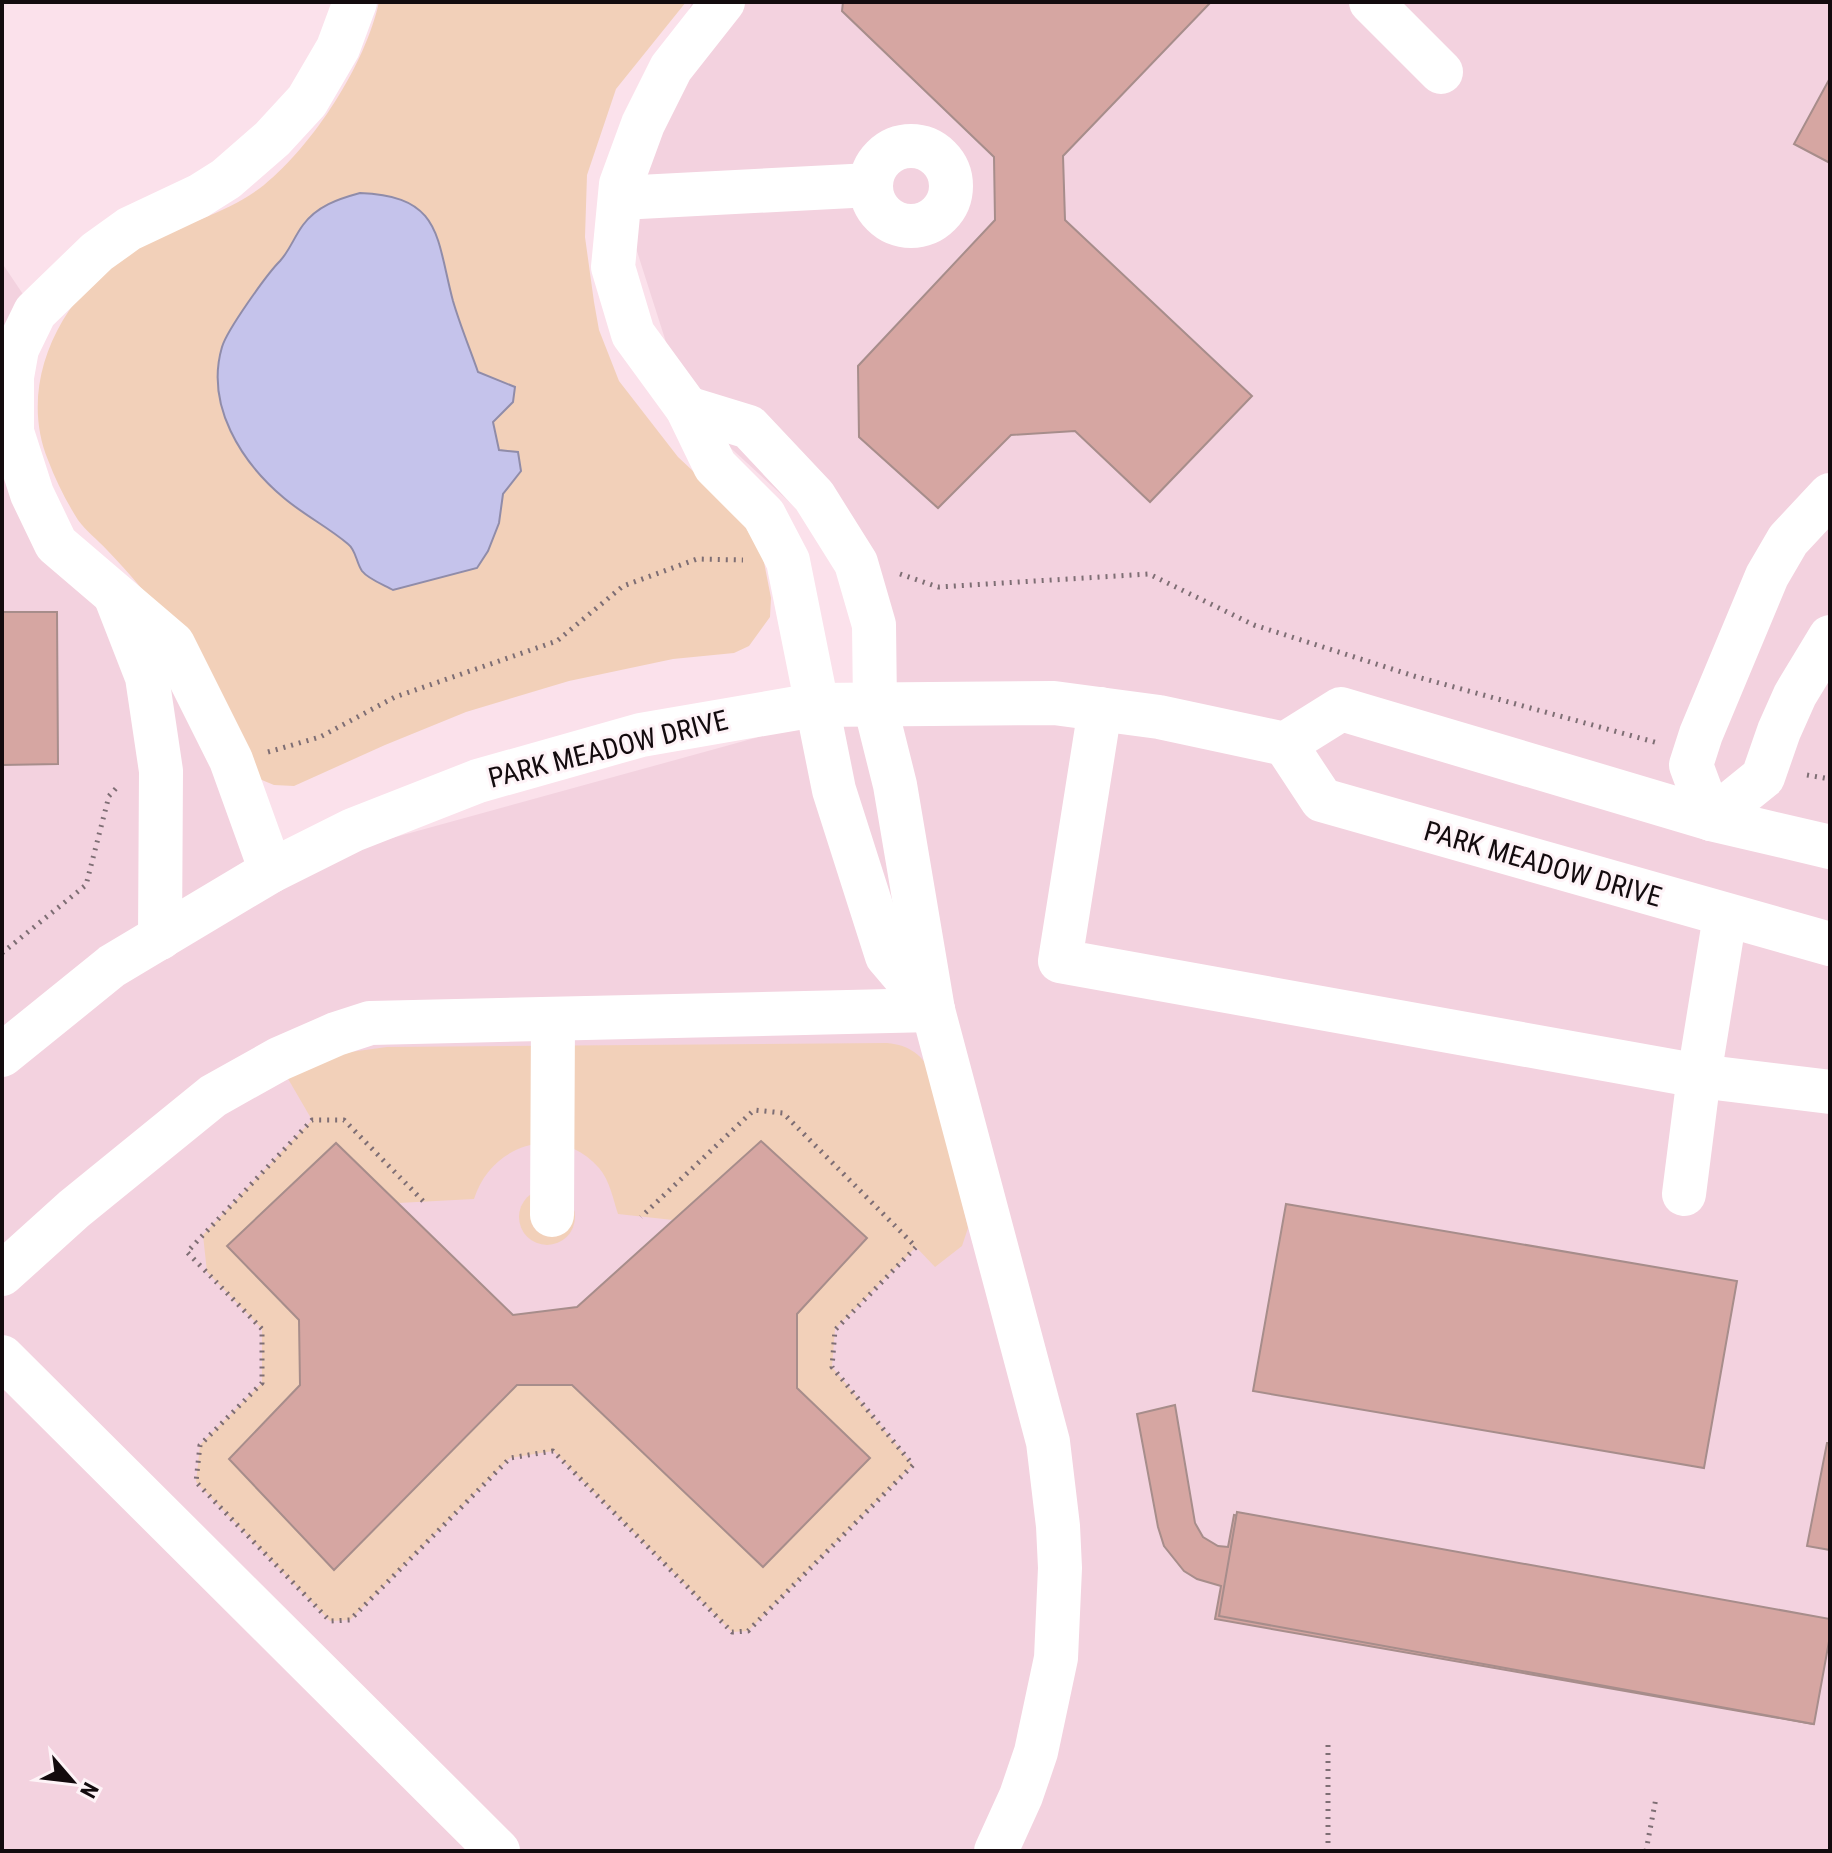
<svg xmlns="http://www.w3.org/2000/svg" width="1832" height="1853" viewBox="0 0 1832 1853" font-family="'Roboto Condensed',sans-serif">
	<style>
		.built { fill: #f3d2df }
		.green { fill: #f2d0b9; fill-rule: evenodd }
		.water { fill: #c5c3eb; stroke: #908ca9; stroke-width: 2 }
		.building { fill: #d6a6a2; stroke: #a78d8b; stroke-width: 2 }
		.lines { fill: none; stroke-linecap: round; stroke-linejoin: round }
		.path { stroke: #7e6e74; stroke-width: 5; stroke-dasharray: 2 6; stroke-linecap: butt }
		.minor { stroke: #fff; stroke-width: 44 }
		.labels { text-anchor: middle; dominant-baseline: central; stroke-width: 6; stroke-linejoin: round; paint-order: stroke }
		.street-label { font-size: 28px; fill: #130b0e; stroke: #fef3f7 }
	</style>
	<rect width="100%" height="100%" fill="#fbe1eb"/>
	<polygon class="built" points="692,2 1830,2 1830,1851 2,1851 2,263 35,312 23,467 231,760 272,871 875,705 856,563 687,408 620,198"/>
	<g class="green">
		<path d="M379,2h307l-70,87 -29,86 -2,62 9,65 5,28 20,51 59,76 47,44 20,25 18,31 8,41 -1,19 -21,29 -15,7 -61,6 -104,22 -103,31 -81,33 -91,41 -20,-1 -17,-7c-29,-51 -56,-105 -88,-153 -17,-26 -40,-52 -62,-75 -9,-10 -21,-19 -29,-30 -12,-19 -22,-39 -30,-60 -34,-83 21,-179 97,-217 39,-20 84,-30 119,-58 50,-41 101,-120 115,-183z"/>
		<path d="M887,1043c23,2 35,12 46,32l35,153 -6,18 -27,21 -19,-20 -81,82 -3,38 81,98 -165,166 -16,1 -179,-181 -43,7 -160,162 -20,1 -134,-139 4,-37 62,-62v-54l-55,-57 -4,-37 109,-115 -25,-43 56,-24 44,-6zM761,1141l105,97 -69,76v74l73,70 -107,109 -191,-182h-55l-183,184 -34,-184 -1,-65 -72,-74 109,-103 62,60 76,-4c17,-55 85,-77 125,-31 11,13 14,31 19,46l55,6z"/>
		<circle cx="547" cy="1217" r="28"/>
	</g>
	<path class="water" d="M360,193c82,3 76,44 93,108 7,24 17,48 25,71l37,15 -2,15 -20,20 6,28 19,2 3,19 -18,23 -4,29 -11,28 -11,17 -84,22c-9,-5 -25,-11 -31,-19 -6,-9 -6,-21 -14,-27 -20,-17 -44,-29 -64,-46 -43,-36 -79,-93 -62,-151 5,-17 45,-73 58,-86 10,-11 14,-24 23,-36 14,-19 35,-26 57,-32z"/>
	<g class="building">
		<polygon points="843,2 1211,2 1063,156 1065,220 1252,396 1150,502 1075,431 1011,435 938,508 859,437 858,366 995,220 994,157 842,11"/>
		<polygon points="1830,78 1830,163 1794,144"/>
		<polygon points="2,612 57,612 58,764 2,765"/>
		<polygon points="761,1141 867,1238 797,1314 797,1388 870,1458 763,1567 572,1385 517,1385 334,1570 229,1459 300,1385 299,1320 227,1246 336,1143 513,1315 577,1307"/>
		<polygon points="1286,1204 1737,1281 1704,1468 1253,1391"/>
		<polygon points="1175,1405 1195,1523 1203,1537 1218,1546 1228,1547 1234,1515 1830,1620 1813,1724 1215,1619 1221,1586 1197,1579 1184,1571 1164,1546 1158,1527 1137,1414"/>
		<polygon points="1827,1443 1830,1443 1830,1550 1807,1546"/>
		<polygon points="1237,1512 1830,1619 1830,1636 1814,1724 1219,1616"/>
	</g>
	<g class="lines">
		<g class="path">
			<polyline points="900,574 938,587 1149,574 1254,625 1414,676 1658,743"/>
			<polyline points="268,752 320,737 395,697 557,641 623,586 697,559 743,560"/>
			<polyline points="1807,775 1830,779"/>
			<polyline points="2,953 86,885 109,796 119,785"/>
			<polyline points="423,1201 344,1120 312,1120 187,1252 262,1329 262,1383 200,1445 196,1482 330,1621 350,1620 510,1458 553,1451 732,1632 748,1631 913,1465 832,1367 835,1330 916,1247 783,1113 754,1110 641,1217"/>
			<polyline points="1328,1851 1328,1741"/>
			<polyline points="1646,1851 1656,1798"/>
		</g>
		<g class="minor">
			<polyline points="723,2 671,68 643,124 621,184 613,267 633,334 687,408 715,466 764,515 788,561 834,790 887,956 933,1010"/>
			<polyline points="1371,2 1441,72"/>
			<circle cx="911" cy="186" r="40"/>
			<polyline points="620,198 871,185"/>
			<polyline points="687,408 749,427 814,496 856,563 874,625 875,705 895,785 933,1010 1048,1442 1058,1526 1060,1568 1056,1658 1036,1752 1021,1796 996,1851"/>
			<polyline points="1830,495 1788,540 1767,576 1701,734 1691,765 1711,819 1763,777 1779,731 1795,695 1830,637"/>
			<polyline points="117,600 147,677 161,771 160,938"/>
			<polyline points="1100,709 1060,961 1699,1076 1830,1092"/>
			<polyline points="1285,744 1322,800 1830,944"/>
			<polyline points="271,871 231,760 173,644 56,544 32,494 12,432 12,377 17,349 35,312 97,252 129,229 199,196 226,179 272,139 307,101 338,48 355,2"/>
			<polyline points="2,1055 112,966 271,871 353,830 478,781 641,735 815,705 1054,703 1159,717 1285,744 1341,709 1711,819 1830,847"/>
			<polyline points="1684,1194 1699,1076 1725,916"/>
			<polyline points="552,1215 553,1019"/>
			<polyline points="2,1274 74,1209 213,1096 279,1059 336,1034 370,1023 933,1010"/>
			<polyline points="2,1357 498,1851"/>
		</g>
	</g>
	<g class="labels">
		<g class="street-label">
			<text transform="translate(608 749) rotate(-14)">PARK MEADOW DRIVE</text>
			<text transform="translate(1543 864) rotate(16)">PARK MEADOW DRIVE</text>
		</g>
	</g>
	<rect width="1832" height="1853" fill="none" stroke="#130b0e" stroke-width="8"/>
	<g transform="translate(72 1781) rotate(118)" stroke="#fef3f7" stroke-width="6" paint-order="stroke">
	<path d="M0-6L14 30L0 20L-14 30Z" fill="#130b0e"/>
	<text y="-12" font-size="22" font-weight="bold" text-anchor="middle" fill="#130b0e">N</text>
	</g>
</svg>
